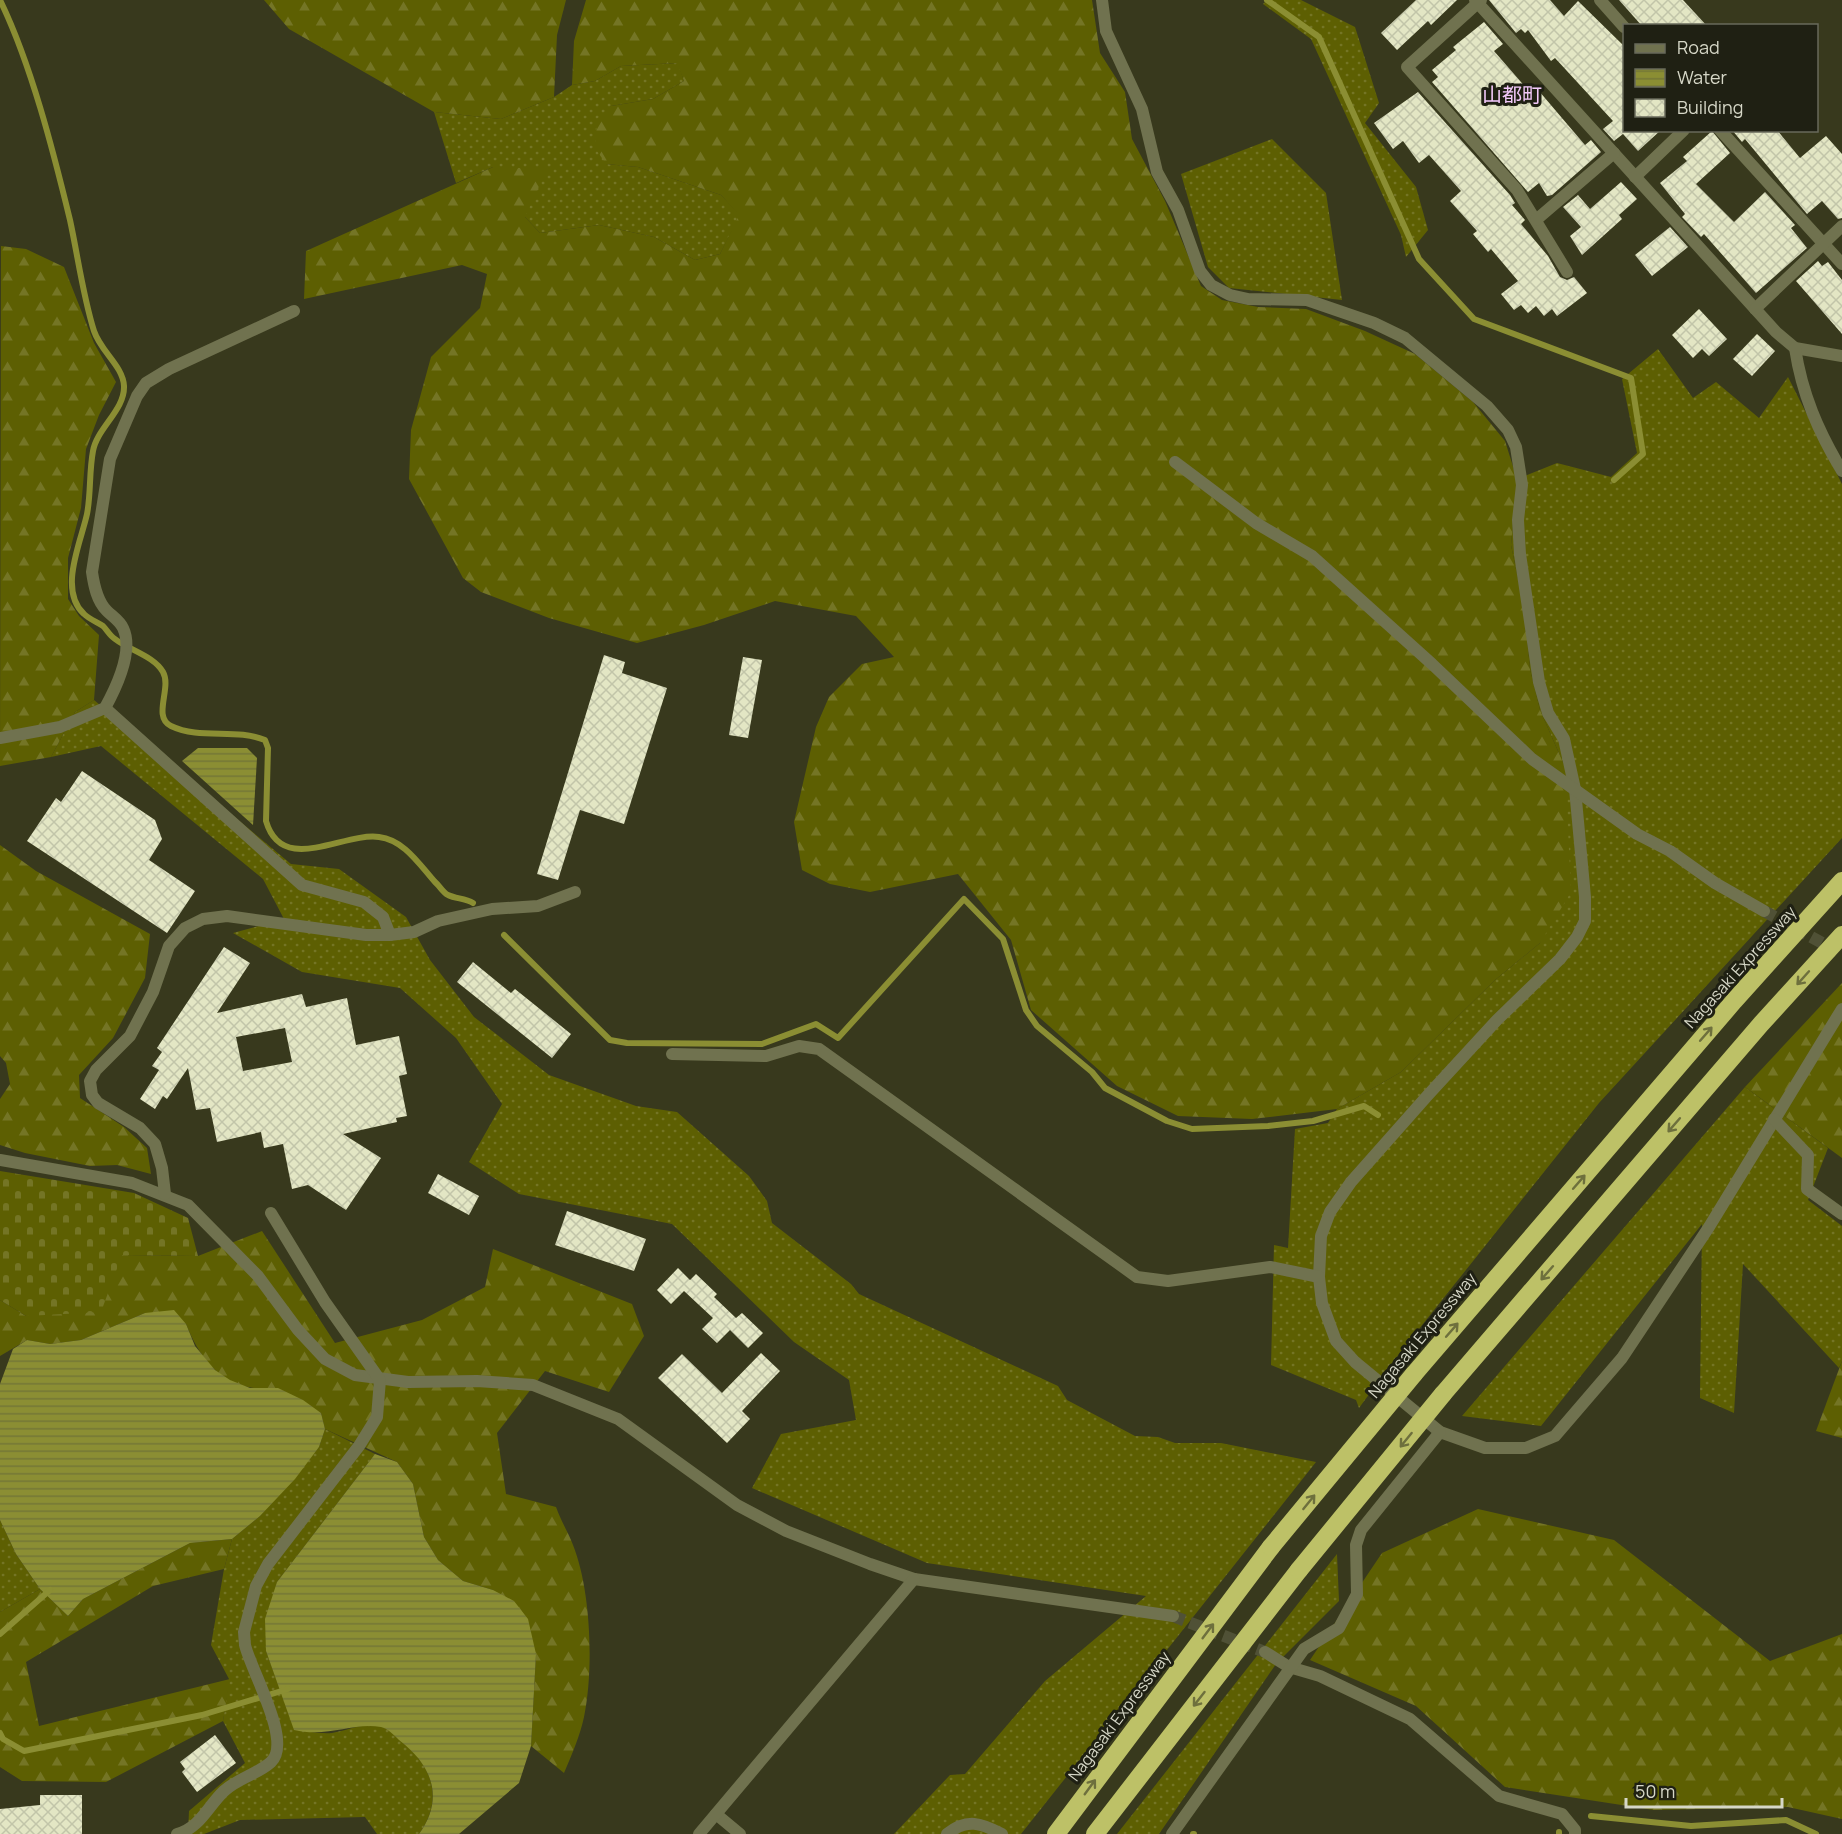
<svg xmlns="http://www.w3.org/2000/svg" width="1842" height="1834" viewBox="0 0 1842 1834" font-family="Manrope,'Noto Sans JP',sans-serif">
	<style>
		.grass { fill: url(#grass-dots) }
		.forest { fill: url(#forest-firs) }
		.cemetery { fill: url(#cemetery-stones) }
		.water { fill: url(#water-rules) }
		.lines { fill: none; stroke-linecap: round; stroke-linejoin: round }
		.stream { stroke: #8b8e33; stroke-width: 6 }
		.building { fill: url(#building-cross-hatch); fill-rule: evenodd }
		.street-tunnel { stroke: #505136; stroke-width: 12; stroke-dasharray: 12 6; stroke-linecap: butt }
		.lane { stroke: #70724f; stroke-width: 12 }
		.street { stroke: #70724f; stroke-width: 12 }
		.highway { stroke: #bdc167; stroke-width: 18 }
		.highway-bridge { stroke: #bdc167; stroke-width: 18 }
		.oneway { stroke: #6e703d }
		.labels { text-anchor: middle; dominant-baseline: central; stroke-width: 6; stroke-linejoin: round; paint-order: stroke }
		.street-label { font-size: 16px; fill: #d6d7c7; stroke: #1f2013 }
		.quarter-label { font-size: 20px; fill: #f2c8f9; stroke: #1f2013 }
	</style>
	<defs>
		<pattern id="grass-dots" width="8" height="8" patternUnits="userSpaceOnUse" patternTransform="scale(1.5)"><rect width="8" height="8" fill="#5d5f02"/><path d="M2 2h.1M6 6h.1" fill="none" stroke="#747525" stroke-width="1.8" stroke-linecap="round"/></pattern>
		<pattern id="forest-firs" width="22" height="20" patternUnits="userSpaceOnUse" patternTransform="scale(1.5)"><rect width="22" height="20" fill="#5d5f02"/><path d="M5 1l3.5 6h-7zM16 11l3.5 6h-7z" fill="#747525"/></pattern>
		<pattern id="cemetery-stones" width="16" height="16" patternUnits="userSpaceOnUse" patternTransform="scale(1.5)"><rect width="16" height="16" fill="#5d5f02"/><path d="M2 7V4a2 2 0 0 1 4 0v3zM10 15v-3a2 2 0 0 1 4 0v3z" fill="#747525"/></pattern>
		<pattern id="water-rules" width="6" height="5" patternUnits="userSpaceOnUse" patternTransform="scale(1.5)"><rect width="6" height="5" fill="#8b8e33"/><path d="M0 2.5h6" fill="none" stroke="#747736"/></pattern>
		<pattern id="building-cross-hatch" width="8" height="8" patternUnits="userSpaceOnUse" patternTransform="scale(1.5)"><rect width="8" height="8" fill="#e3e6c4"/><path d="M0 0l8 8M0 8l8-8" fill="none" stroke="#c2c5a9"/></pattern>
	</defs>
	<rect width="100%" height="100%" fill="#38391d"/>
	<g class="grass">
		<polygon points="1267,0 1301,0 1355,27 1379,103 1365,123 1416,187 1428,230 1406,257 1401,235 1311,39 1263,4"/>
		<polygon points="678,63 684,81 653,99 611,106 606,164 638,167 721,195 740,215 720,254 695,260 654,237 599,225 540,233 525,217 493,167 456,183 434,112 501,119 554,97 572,85 595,81 621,66"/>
		<polygon points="1272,139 1326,193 1342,300 1229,288 1208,267 1181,174"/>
		<polygon points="1658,349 1693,398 1716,382 1759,418 1788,377 1842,484 1842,838 1599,1103 1395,1359 1359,1408 1356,1400 1271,1365 1274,1245 1288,1248 1295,1129 1328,1123 1337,1109 1401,1072 1495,980 1540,943 1565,767 1540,710 1530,669 1524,608 1511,545 1517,479 1557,463 1611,477 1637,453 1622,379"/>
		<polygon points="94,700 291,864 339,869 406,917 430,960 474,1017 549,1075 636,1106 677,1112 749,1176 767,1201 772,1223 851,1284 859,1294 1058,1386 1067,1400 1135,1436 1158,1437 1175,1443 1221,1443 1316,1462 1021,1834 894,1834 950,1775 965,1774 1045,1681 1146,1596 927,1563 752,1488 781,1434 856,1420 849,1380 794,1342 672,1224 519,1194 469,1162 502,1104 456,1038 400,988 302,972 233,933 284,919 263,879 101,746 51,757 75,712"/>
		<polygon points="1745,1087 1828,1148 1808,1200 1842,1226 1842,1361 1839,1368 1743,1264 1734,1413 1700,1398 1702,1224 1541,1426 1462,1416"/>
		<path d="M325,1429l50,25 -98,128 -11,69 29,79c12,1 25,4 37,3 15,-2 35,-12 51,-6 6,2 13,10 18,14 32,25 43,59 18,93h-42l-12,-17 -125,3 -36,14h-16l1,-23 56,-48 -22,-42 6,-42 -18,-34 13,-76 8,-30 28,-23 59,-69z"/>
		<polygon points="0,1520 16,1554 40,1589 0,1612"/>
		<polygon points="1337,1554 1339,1601 1276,1664 1159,1834 1117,1834"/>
	</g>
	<g class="forest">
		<polygon points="264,0 566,0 557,35 554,97 501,119 434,112 289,29"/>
		<polygon points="586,0 1092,0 1100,53 1125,92 1132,139 1165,201 1201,286 1222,300 1258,307 1306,309 1365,331 1415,354 1473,402 1505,441 1517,479 1511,545 1524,608 1530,669 1540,710 1565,767 1571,892 1540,943 1495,980 1401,1072 1337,1109 1252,1119 1178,1116 1117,1086 1031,1010 1011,940 958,874 870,892 830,884 802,870 794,822 816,727 829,697 862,664 894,657 856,616 775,601 704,625 637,643 549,618 481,592 463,578 409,479 411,430 431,357 480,308 487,274 462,265 304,299 306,251 493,167 547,169 525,217 540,233 599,225 654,237 695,260 720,254 739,215 721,195 638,167 606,164 595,148 597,119 611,106 653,99 684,81 677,63 621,66 595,81 572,85 574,41"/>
		<polygon points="1,246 26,249 64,267 94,343 116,382 99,415 86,449 81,508 68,558 68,599 79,616 99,635 94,700 75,712 51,757 0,766"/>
		<polygon points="0,845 36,871 150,934 145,978 113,1038 79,1075 80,1098 124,1127 147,1148 151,1174 117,1165 90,1166 25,1153 0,1145 0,1099 10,1084 6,1063 0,1056"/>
		<polygon points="1842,983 1842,1158 1745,1087"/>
		<path d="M262,1231l73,112 87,-23 63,-33 8,-38 139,55 12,32 -35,56 -64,-21 -48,62 9,61 50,13c5,14 12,25 17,38 18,45 21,124 11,172 -4,19 -12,37 -20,56l-33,-27 5,-92 -43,-64 -30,-9 -25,-21 -14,-23 -11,-53 -16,-22 -72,-33 -4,-16c-13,-8 -27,-17 -40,-23 -10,-4 -22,0 -33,-3 -32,-7 -50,-33 -62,-63l-41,-11 -64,27 -31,4 -23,-4 -27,16v-56l26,16 96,-61 76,1z"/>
		<polygon points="1842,1361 1842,1438 1816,1431"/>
		<polygon points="1478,1509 1614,1540 1770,1661 1842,1634 1842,1819 1788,1807 1654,1810 1505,1787 1416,1706 1310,1660 1382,1553"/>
		<polygon points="232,1539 224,1569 153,1586 26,1662 39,1726 230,1679 223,1721 106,1782 22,1781 0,1767 0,1612 40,1589 68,1616 83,1599 190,1543"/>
	</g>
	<polygon class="cemetery" points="0,1171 134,1193 188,1218 198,1256 122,1255 101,1312 26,1316 0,1300"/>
	<g class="water">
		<polygon points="198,748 247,748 257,758 253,825 182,761"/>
		<polygon points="174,1310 186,1324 195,1346 215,1370 230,1380 250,1388 278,1388 303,1400 321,1413 325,1429 319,1447 295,1479 260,1516 232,1539 190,1543 83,1599 68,1616 40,1589 16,1554 0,1520 0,1384 13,1349 27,1340 50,1344 81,1340 145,1313"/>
		<path d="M375,1454l22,8 16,22 11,53 14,23 25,21 30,9 21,11 14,18 8,35 -5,92 -12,37 -60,51h-40c26,-36 13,-69 -20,-94 -5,-5 -12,-12 -18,-13 -28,-5 -53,11 -87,3l-28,-79 -1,-32 12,-37z"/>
	</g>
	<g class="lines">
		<g class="stream">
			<path d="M0,0c31,64 53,150 70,220 8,37 13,76 24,111 7,21 29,35 30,55 1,24 -27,42 -31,65 -4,21 -2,43 -6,63 -6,28 -29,76 -3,100 5,5 13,8 19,12 4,4 7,10 12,13 14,11 39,17 48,33 9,16 -11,45 8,54 29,14 65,2 94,14l3,8 -2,73c16,55 77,11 113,16 25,3 40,27 56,45 4,3 8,11 13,13 8,4 17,3 25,8"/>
			<polyline points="1267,0 1319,37 1419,259 1474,319 1631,378 1643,454 1614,480"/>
			<polyline points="504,935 610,1040 627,1043 762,1044 816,1024 838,1038 964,899 1003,939 1026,1010 1037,1026 1092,1072 1105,1088 1167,1121 1192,1129 1268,1126 1313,1121 1364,1106 1378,1115"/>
			<polyline points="0,1634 50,1590"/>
			<polyline points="0,1733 3,1739 24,1751 202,1715 288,1689"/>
			<polyline points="1591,1816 1691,1826 1786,1820 1816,1834"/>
			<polyline points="1193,1834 1194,1834"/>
			<polyline points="1559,1834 1559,1832"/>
		</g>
	</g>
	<g class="building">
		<polygon points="1416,0 1457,0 1431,25 1428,21 1397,50 1381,33"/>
		<polygon points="1489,0 1550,0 1564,16 1578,1 1624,46 1624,130 1661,130 1638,151 1623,134 1614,141 1603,129 1613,121 1555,58 1551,61 1528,30 1525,33 1521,29 1516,33"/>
		<polygon points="1619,0 1683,0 1707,26 1642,26"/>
		<polygon points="1484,22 1503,44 1494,51 1527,89 1533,84 1585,145 1591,140 1601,152 1552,195 1547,196 1539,183 1528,192 1432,82 1438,77 1432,70 1456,50 1453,47"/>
		<polygon points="1418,92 1510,195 1515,203 1512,205 1525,220 1521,224 1548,256 1560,277 1567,280 1574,277 1587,293 1557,316 1552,309 1544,316 1536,306 1528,313 1521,305 1514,310 1501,294 1518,281 1491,249 1488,252 1473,234 1477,231 1450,201 1461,191 1429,155 1419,163 1403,141 1393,149 1374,123"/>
		<polygon points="1732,130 1777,130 1800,158 1826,136 1842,154 1842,218 1838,219 1822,201 1807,214 1745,139 1742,142"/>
		<polygon points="1712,131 1730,153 1696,184 1734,222 1765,192 1795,225 1791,228 1807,248 1756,293 1704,234 1701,237 1682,217 1685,214 1660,183 1687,161 1683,157"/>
		<polygon points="1621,182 1637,199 1619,215 1622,219 1582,255 1570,236 1581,227 1563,207 1578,195 1590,209"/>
		<polygon points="1670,227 1688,247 1652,276 1635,255"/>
		<polygon points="1818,261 1822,266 1828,262 1842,280 1842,334 1796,281"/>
		<polygon points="1699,309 1727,339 1709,356 1702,349 1693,358 1672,335"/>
		<polygon points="1757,334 1775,351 1752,376 1733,359"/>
		<polygon points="604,655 625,662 622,673 667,688 624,824 580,810 558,880 537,874"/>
		<polygon points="743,657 762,660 748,738 729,735"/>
		<polygon points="82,771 155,820 162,839 149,860 195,891 167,933 27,841 56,798 61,802"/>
		<path d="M224,947l26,16 -33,50 85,-19 4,13 41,-9 9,47 43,-9 8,38 -8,2 8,40 -11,2 1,4 -54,12 38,24 -35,52 -38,-25 -16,4 -9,-45 -19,4 -3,-16 -44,10 -7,-34 -14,2 -8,-42 -21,31 -4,-3 -8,13 -15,-10 19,-29 -7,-4 10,-14 -5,-4zM285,1028l7,34 -49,9 -7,-34z"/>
		<polygon points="473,962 511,993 515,989 571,1034 552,1058 457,982"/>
		<polygon points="438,1174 479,1196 469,1215 428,1193"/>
		<polygon points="567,1211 646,1239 634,1271 555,1245"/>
		<polygon points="678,1268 690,1280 696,1274 717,1294 714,1297 736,1318 742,1313 763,1333 748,1348 730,1330 717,1343 702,1329 713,1318 684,1291 671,1304 657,1290"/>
		<polygon points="761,1353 780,1371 742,1411 750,1419 727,1443 658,1378 682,1354 722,1393"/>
		<polygon points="215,1735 236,1763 197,1792 182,1772 185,1769 180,1762"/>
		<polygon points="40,1795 82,1795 82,1834 0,1834 0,1809 40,1805"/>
	</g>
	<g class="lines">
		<g class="street-tunnel">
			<polyline points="1764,911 1842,954"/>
			<polyline points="1173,1616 1265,1652"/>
		</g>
		<g class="lane">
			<polyline points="716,1814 740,1834"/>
			<path d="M947,1834c20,-16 34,-11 55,0"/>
		</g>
		<g class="street">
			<polyline points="1102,0 1106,31 1142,109 1157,172 1178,210 1200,271 1211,285 1230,295 1248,299 1307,300 1374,323 1405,338 1487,406 1508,430 1516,447 1522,485 1518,520 1520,554 1539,682 1548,713 1564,739 1575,789 1585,897 1585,921 1577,937 1560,959 1497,1020 1428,1095 1351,1182 1330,1212 1321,1236 1319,1277 1322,1303 1336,1341 1355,1362 1440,1432 1485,1448 1526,1448 1555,1436 1622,1358 1709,1227 1842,1009"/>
			<polyline points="1475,0 1776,332 1795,348 1842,356"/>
			<polyline points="1481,0 1407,67 1517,190 1567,272"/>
			<polyline points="1600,0 1624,27"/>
			<polyline points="1720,130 1842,264"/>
			<polyline points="1635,177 1684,130"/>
			<polyline points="1536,220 1614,153"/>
			<polyline points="1755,309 1842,226"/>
			<path d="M1795,348c7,46 23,83 47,123"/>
			<polyline points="1175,462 1256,523 1312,556 1432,664 1532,759 1637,834 1670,851 1715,883 1764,911"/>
			<polyline points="105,708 302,885 364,902 383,917 390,935"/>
			<path d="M0,738l60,-11 45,-19c11,-20 29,-57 18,-80 -3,-7 -11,-12 -16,-17 -10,-10 -13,-25 -15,-39l18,-113 27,-63 9,-13 23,-14 125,-58"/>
			<polyline points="672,1054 766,1056 799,1046 819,1049 1137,1277 1168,1281 1270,1267 1319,1277"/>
			<polyline points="1774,1119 1808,1155 1807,1189 1842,1214"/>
			<polyline points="0,1160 132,1183 188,1205 258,1276 298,1330 325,1359 355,1375 408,1382 477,1381 533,1385 618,1419 737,1505 786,1531 870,1564 914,1579 1173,1616"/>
			<polyline points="165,1194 162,1168 155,1144 140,1128 98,1103 92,1095 90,1081 96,1070 130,1036 153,992 169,946 185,928 203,919 227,916 366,935 390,935 414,932 438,921 492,909 538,906 575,892"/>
			<polyline points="1265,1652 1289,1667 1320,1676 1410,1719 1499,1796 1562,1814 1575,1830 1575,1834"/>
			<path d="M177,1834c23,-6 31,-28 47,-43 14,-13 34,-17 47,-29 22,-20 -20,-91 -26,-117l-1,-13 12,-46 12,-22 91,-118 18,-29 3,-37 -55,-78 -54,-89"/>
			<polyline points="699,1834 914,1579"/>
			<polyline points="1172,1834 1304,1649 1339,1628 1357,1594 1356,1545 1361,1530 1440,1432"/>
		</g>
		<g class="highway">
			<polyline points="1414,1374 1734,1001 1842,881"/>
			<polyline points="1443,1394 1761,1024 1842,935"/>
			<polyline points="1056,1834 1271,1547"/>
			<polyline points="1095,1834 1299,1570"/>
		</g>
		<g class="highway-bridge">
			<polyline points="1271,1547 1414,1374"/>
			<polyline points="1299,1570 1443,1394"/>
		</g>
	</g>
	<defs><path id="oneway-shaft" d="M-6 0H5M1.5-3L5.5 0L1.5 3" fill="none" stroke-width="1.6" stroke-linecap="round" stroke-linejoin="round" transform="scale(1.5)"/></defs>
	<g class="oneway">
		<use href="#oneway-shaft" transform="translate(1803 978) rotate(132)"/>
		<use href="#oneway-shaft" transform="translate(1706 1034) rotate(-49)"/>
		<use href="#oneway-shaft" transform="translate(1674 1125) rotate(131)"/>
		<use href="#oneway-shaft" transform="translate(1579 1182) rotate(-49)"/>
		<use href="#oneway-shaft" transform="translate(1547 1273) rotate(131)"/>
		<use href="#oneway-shaft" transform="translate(1452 1330) rotate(-49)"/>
		<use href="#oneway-shaft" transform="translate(1406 1440) rotate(129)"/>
		<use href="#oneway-shaft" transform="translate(1309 1502) rotate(-51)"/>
		<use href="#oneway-shaft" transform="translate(1208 1631) rotate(-53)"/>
		<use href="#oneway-shaft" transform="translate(1199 1699) rotate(128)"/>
		<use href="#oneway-shaft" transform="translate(1090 1787) rotate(-54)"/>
	</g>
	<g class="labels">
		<g class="street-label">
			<text transform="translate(1740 967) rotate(-48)">Nagasaki Expressway</text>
			<text transform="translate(1422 1335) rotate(-50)">Nagasaki Expressway</text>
			<text transform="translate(1119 1716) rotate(-53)">Nagasaki Expressway</text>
		</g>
		<g class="quarter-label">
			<text x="1512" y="94">山都町</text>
		</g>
	</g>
	<rect x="1623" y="24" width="195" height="108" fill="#1f2013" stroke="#68695b" stroke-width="1.5"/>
	<rect x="1635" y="44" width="30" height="9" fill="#70724f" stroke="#68695b" stroke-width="1.5"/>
	<text x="1677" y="54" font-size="18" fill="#d6d7c7">Road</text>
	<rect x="1635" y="69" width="30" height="18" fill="url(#water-rules)" stroke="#68695b" stroke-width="1.5"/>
	<text x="1677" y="84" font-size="18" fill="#d6d7c7">Water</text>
	<rect x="1635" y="99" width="30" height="18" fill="url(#building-cross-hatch)" stroke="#68695b" stroke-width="1.5"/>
	<text x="1677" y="114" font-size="18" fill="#d6d7c7">Building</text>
	<path d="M1626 1798v9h156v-9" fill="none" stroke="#d6d7c7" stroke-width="3"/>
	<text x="1635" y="1798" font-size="18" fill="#d6d7c7" stroke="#1f2013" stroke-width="4.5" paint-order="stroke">50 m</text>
</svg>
